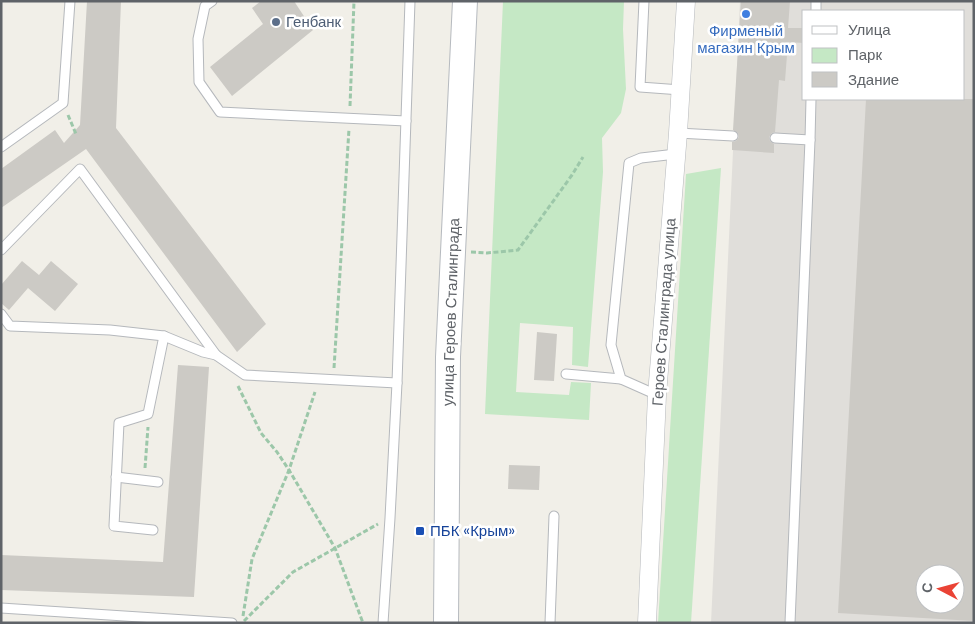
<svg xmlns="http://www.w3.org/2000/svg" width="975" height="624" viewBox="0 0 975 624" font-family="'DM Sans',sans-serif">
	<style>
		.industrial { fill: #e0deda; fill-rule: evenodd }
		.green { fill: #c5e8c5 }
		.building { fill: #cccac5; fill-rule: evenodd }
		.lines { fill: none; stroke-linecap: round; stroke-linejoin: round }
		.lane-casing { stroke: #b5b8bc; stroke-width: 11 }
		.street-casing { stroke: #b5b8bc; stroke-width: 19 }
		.secondary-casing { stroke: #b6babf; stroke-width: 26 }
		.path { stroke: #9cc7a9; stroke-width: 3; stroke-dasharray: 5 2.5; stroke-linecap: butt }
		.lane { stroke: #fff; stroke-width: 9 }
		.street { stroke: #fff; stroke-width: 18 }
		.secondary { stroke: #fff; stroke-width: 24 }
		.shop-dot { fill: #3f7fe0; stroke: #fff; stroke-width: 2 }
		.service-dot { fill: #5c6f8a; stroke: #fff; stroke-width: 2 }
		.transit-dot { fill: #1a4fb4; stroke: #fff; stroke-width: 2 }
		.labels { text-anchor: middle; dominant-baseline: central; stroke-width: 5; stroke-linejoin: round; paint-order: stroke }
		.service-label { font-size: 15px; fill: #4e5e75; stroke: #fff; text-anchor: start }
		.shop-label { font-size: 15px; fill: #366cbe; stroke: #fff }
		.street-label { font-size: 15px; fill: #5f6368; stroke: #fff }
		.transit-label { font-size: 15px; fill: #164399; stroke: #fff; text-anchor: start }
	</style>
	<rect width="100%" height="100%" fill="#f1efe8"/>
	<path class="industrial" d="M740,1h234v622h-263zM804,11h160v88h-160zM925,574h30v30h-30z"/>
	<g class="green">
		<polygon points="503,1 624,1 623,29 626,89 621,113 602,138 603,172 588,367 572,365 573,327 520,323 516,392 569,395 571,382 591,383 589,420 485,414"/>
		<polygon points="721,168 691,623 658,623 686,174"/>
	</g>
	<g class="building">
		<polygon points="87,1 121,1 116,128 266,324 237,352 86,149 1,208 1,169 55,130 64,143 80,125"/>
		<polygon points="261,1 294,1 313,30 232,96 210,67 263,24 252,8"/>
		<polygon points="741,1 790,1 788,28 804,28 804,43 788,42 785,81 779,80 775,132 772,133 769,137 770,141 774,144 774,153 732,150 732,142 736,141 739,137 738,133 733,130"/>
		<path d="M866,99h108v522l-136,-8zM925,574h30v30h-30z"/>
		<polygon points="22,261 39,275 51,261 78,284 55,311 28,288 9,310 1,303 1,285"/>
		<polygon points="537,332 557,334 554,381 534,380"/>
		<polygon points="178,365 209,367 194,597 1,590 1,555 163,562"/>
		<polygon points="509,465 540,466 539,490 508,489"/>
	</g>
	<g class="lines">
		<g class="lane-casing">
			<g id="lane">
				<polyline points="212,1 205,6 198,39 199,82 220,112 406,121"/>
				<polyline points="644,1 640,87 681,90"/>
				<polyline points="816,11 816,1"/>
				<polyline points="678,133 733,136"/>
				<polyline points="775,138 810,140 790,623"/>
				<polyline points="810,140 811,99"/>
				<polyline points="1,147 63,103 70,1"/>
				<polyline points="1,250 80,169 216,355"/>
				<polyline points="1,314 10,326 110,330 164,336 203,352 216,355 245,375 397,383"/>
				<polyline points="566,374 621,379"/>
				<polyline points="657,395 621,379 611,345 629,163 641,158 676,154"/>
				<polyline points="116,477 158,482"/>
				<polyline points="153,530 114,526 119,423 148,414 164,336"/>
				<polyline points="1,608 232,623"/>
				<polyline points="383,623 390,518 397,383 410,1"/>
				<polyline points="550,623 554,516"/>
			</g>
		</g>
		<g class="street-casing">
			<polyline id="street" points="647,623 657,395 678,133 686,1"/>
		</g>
		<g class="secondary-casing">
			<polyline id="secondary" points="446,623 448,357 465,1"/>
		</g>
		<g class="path">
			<polyline points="350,106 354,1"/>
			<polyline points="68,115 76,134"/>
			<polyline points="471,252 487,253 518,250 572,175 583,157"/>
			<polyline points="334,368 349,129"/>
			<polyline points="238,386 261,433 277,452 289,470 335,548 363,623"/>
			<polyline points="145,468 148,427"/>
			<polyline points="243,616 252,559 289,470 315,392"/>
			<polyline points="244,621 293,572 378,524"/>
		</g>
		<use href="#lane" class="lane"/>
		<use href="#street" class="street"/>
		<use href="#secondary" class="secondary"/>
	</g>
	<circle class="shop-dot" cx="746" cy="14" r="5"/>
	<circle class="service-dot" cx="276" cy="22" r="5"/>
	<rect class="transit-dot" x="415" y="526" width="10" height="10" rx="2.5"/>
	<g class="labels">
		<g class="service-label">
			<text x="286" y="22">Генбанк</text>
		</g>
		<g class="shop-label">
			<text x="746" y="31">Фирменый<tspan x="746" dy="17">магазин Крым</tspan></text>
		</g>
		<g class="street-label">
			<text transform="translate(451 312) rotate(-88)">улица Героев Сталинграда</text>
			<text transform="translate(664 312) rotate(-86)">Героев Сталинграда улица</text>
		</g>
		<g class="transit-label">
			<text x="430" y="531">ПБК «Крым»</text>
		</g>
	</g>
	<rect width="975" height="624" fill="none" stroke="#5f6368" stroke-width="5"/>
	<rect x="802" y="10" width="162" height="90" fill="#ffffff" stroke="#bfc1c3"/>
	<rect x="812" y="26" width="25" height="8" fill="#ffffff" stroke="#bfc1c3"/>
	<text x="848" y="35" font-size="15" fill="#5f6368">Улица</text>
	<rect x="812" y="48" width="25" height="15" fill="#c5e8c5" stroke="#bfc1c3"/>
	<text x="848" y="60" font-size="15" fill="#5f6368">Парк</text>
	<rect x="812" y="72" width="25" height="15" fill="#cccac5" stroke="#bfc1c3"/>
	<text x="848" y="85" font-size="15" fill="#5f6368">Здание</text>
	<g transform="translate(940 589) rotate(276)"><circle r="24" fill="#ffffff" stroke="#bfc1c3"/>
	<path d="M0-4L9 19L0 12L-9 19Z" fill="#ea4335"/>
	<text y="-8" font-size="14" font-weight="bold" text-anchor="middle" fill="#5f6368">С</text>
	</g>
</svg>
